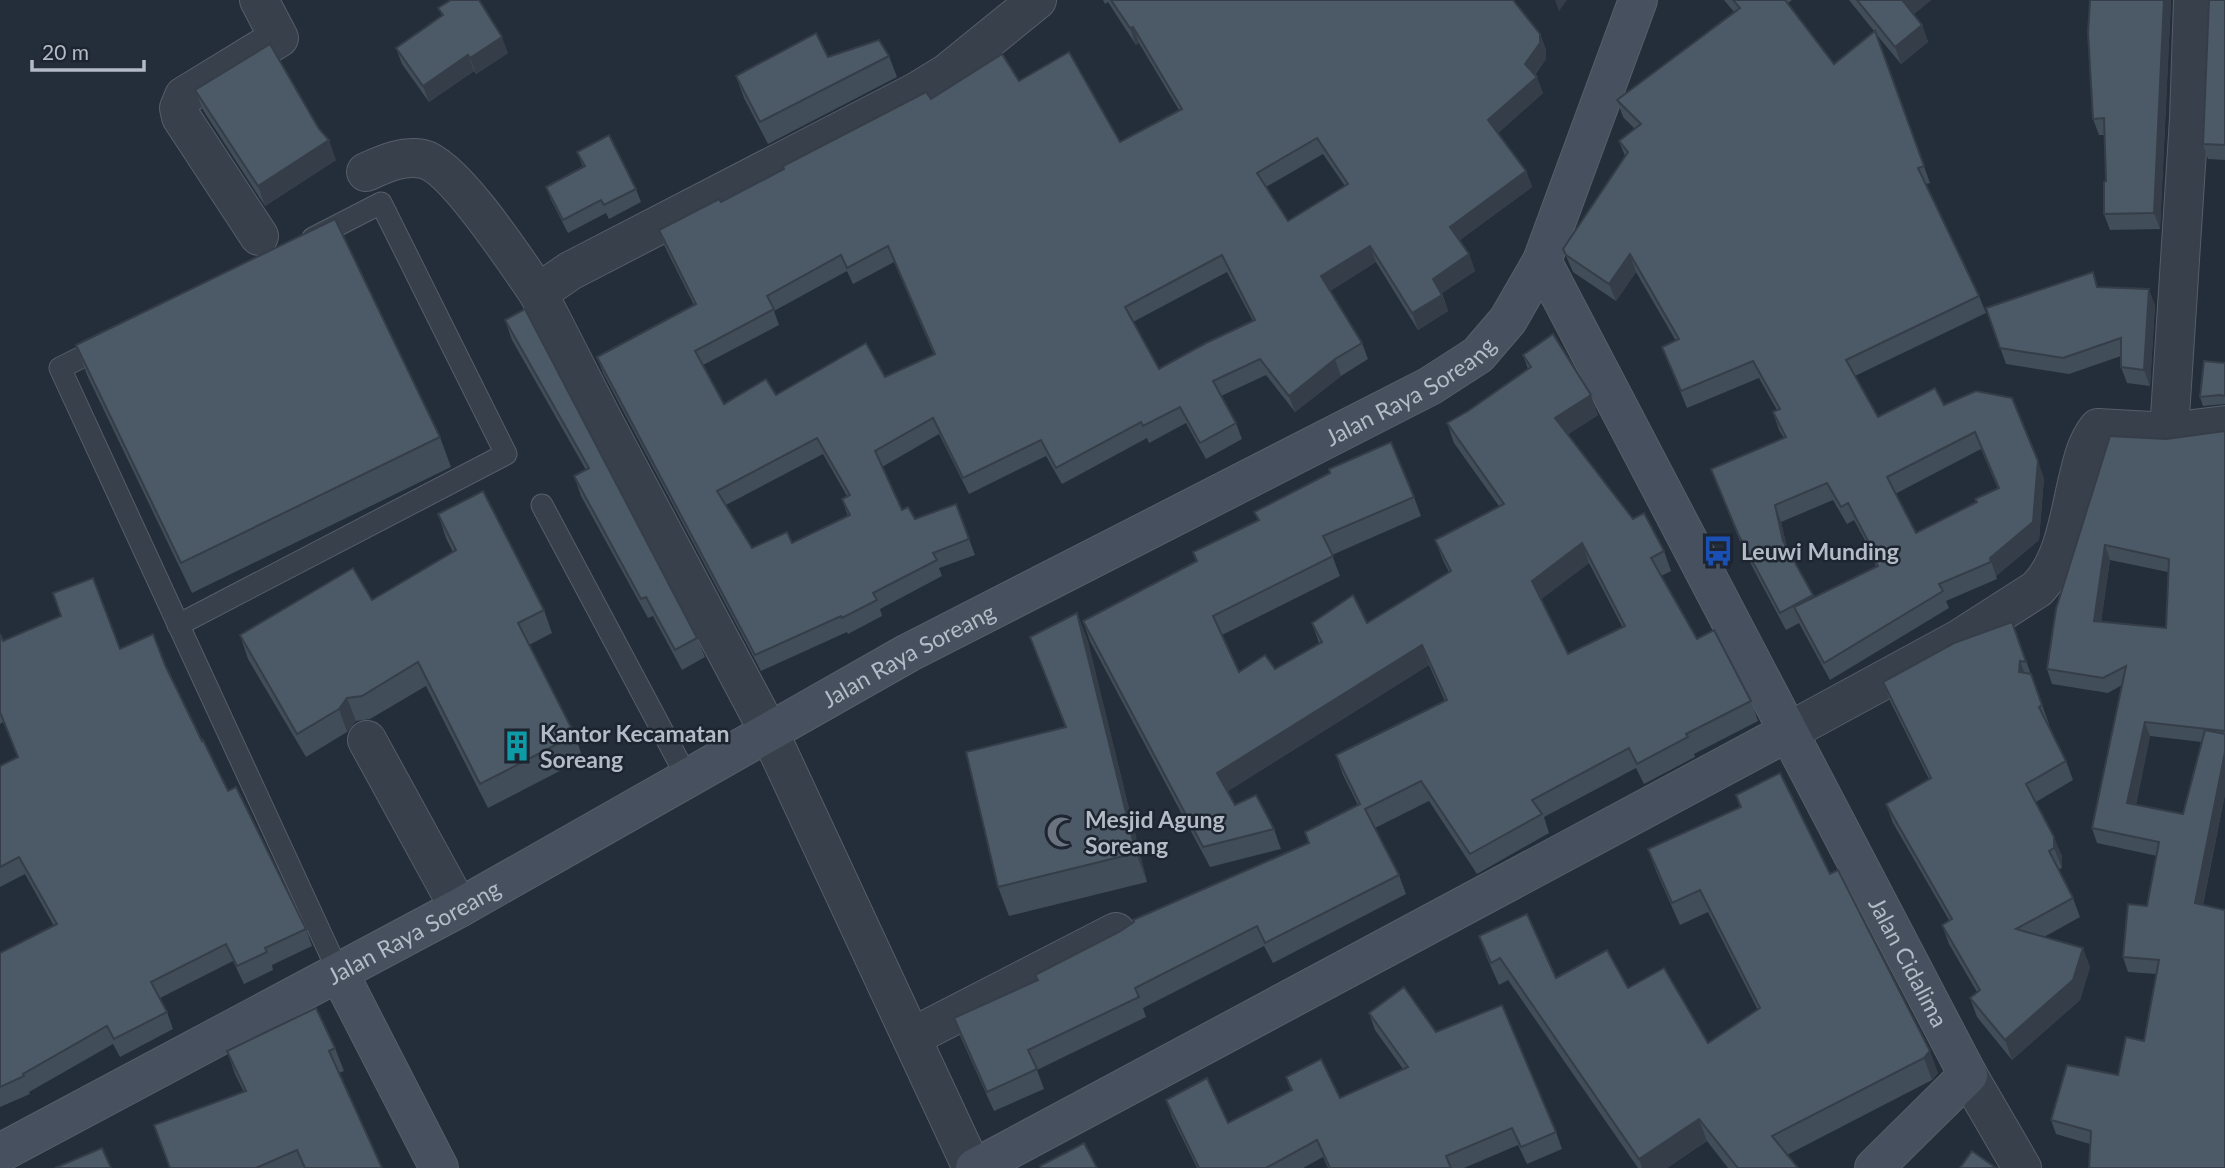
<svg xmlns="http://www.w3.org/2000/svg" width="2225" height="1168" viewBox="0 0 2225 1168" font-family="Lato,sans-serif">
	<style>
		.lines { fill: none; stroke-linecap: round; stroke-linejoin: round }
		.service-casing { stroke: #565e69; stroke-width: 23 }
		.minor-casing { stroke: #565e69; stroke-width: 40 }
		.secondary-casing { stroke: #565e69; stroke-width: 40 }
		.service { stroke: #38404b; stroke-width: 21 }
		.minor { stroke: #38404b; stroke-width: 38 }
		.secondary { stroke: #46505e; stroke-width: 38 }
		.wall { fill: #414d59; fill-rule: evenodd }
		.shaded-wall { fill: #353e48 }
		.building { fill: #4c5967; stroke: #353e48; stroke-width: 2; fill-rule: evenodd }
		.labels { text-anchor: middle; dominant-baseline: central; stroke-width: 5; stroke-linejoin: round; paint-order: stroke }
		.street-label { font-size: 23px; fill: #b3bbc7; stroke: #1d2530 }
		.poi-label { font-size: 23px; font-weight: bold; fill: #b3bbc7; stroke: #1d2530; text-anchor: start }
	</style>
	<rect width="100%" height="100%" fill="#242e3b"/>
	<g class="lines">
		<g class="service-casing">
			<g id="service">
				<polyline points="104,346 60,368 339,973"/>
				<polyline points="542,505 688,779"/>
				<polyline points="178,625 506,454 381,203 313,238"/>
			</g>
		</g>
		<g class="minor-casing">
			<g id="minor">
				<polyline points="259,0 279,38 184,96 179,108 181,117 259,236"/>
				<path d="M366,172c18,-8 36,-17 57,-13 31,7 95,105 115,134l32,-22 346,-179 31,-19 90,-73"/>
				<polyline points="538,293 603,420 769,732 972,1168"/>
				<polyline points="2169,432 2189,119 2193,0"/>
				<path d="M1788,732l171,-93 78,-50c26,-26 32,-71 40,-106 5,-20 8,-38 21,-55l71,4 56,-7"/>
				<polyline points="367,740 459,908"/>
				<polyline points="912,1037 1116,932"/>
				<polyline points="1968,1075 2022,1168"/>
			</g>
		</g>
		<g class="secondary-casing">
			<g id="secondary">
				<path id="s1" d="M1542,261l426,814 -94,93"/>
				<polyline points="339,973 439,1168"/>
				<path id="s2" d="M0,1153l459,-245 449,-255 522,-267 48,-31 30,-35 34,-59 96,-261"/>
				<polyline points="975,1168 1788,732"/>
			</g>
		</g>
		<use href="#service" class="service"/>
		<use href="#minor" class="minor"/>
		<use href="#secondary" class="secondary"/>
	</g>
	<g class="wall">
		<path d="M1103,0h410l27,34 6,16v9l-11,16 8,18 -45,40 28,38 6,16 -72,53 9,14 6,17 -33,22 6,18 -30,19 -42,-68 -46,29 32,52 6,16 -27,17 -46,36 -29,-37 -45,21 15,27 6,16 -36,20 -20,-36 -37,20 -2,-5 -85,46 -16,-28 -77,38 -30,-60 -57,33 20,43 13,9 41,-15 19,51 -36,13 3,8 -62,33 2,7 -34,18 -1,-2 -86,39 -158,-298 -6,-16 97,-52 -29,-58 -6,-17 62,-28 210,-103 88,-18 101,61 59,-32 -40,-67 -3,2 -28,-43 -3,2zM1323,154l22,32 -57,35 -22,-34zM894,262l40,93 -49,22 -161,27 -21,-39 76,-40 -5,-14 73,-40 6,13zM1227,272l26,49 -94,48 -26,-47zM823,454l24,42 -5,3 6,17 -56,27 -40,5 -26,-43z"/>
		<path d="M1724,0h68l-4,3 46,61 40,-33 -25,-31h82l-17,14 8,11 6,17 -27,22 -25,-30 54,149 -4,1 53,112 7,17 -131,63 23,41 66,-12 100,73 -5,62 -43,36 1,3 -51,22 3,7 -119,72 -31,-57 -13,7 -42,-79 -33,-82 73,-31 -5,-8 -6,-18 4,-2 -18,-32 -72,30 -25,-61 14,-6 -40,-69 -20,29 -43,-29 -10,-23 62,-93 -6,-15 16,-12 -12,-12 -6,-17 117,-88zM1981,449l17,40 -23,10 2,4 -61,30 -21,-39zM1833,500l14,24 7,-4 20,37h-1l3,10 -62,31 -27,-50 -6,-26z"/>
		<polygon points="2090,0 2171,0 2160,229 2110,230 2104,214 2106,181 2105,135 2099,135 2093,119"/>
		<polygon points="2225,0 2225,160 2208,159 2203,144"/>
		<polygon points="438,8 508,53 476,74 474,71 429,102 402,64 396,48 442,16"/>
		<polygon points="889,56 897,77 768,144 744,98 736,76 828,57"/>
		<polygon points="195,90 336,160 265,206 203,110"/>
		<polygon points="577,152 636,189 641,202 609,219 606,213 568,233 551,200 546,187 583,167"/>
		<polygon points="2098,287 2155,305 2150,386 2127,383 2121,367 2121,356 2069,374 2006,364 1986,308"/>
		<polygon points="505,320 697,638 705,657 682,670 653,616 648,618 581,496 574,476 586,470 512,340"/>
		<polygon points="76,345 440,437 451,467 192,593 87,375"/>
		<path d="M1523,355l75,60 -30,19 65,85 31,32 7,20 -10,5 36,63 54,62 7,20 -64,33 1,3 -51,27 -8,-16 -92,49 5,16 -72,41 -48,-73 -54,27 24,47 7,19 -133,69 -9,-17 -121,62 3,9 -109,53 7,19 -50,22 -33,-73 -7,-20 83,-37 -2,-6 274,-132 49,-38 -15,-30 -7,-20 109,-54 -16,-36 -201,126 7,14 39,24 7,20 -71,18 -120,-226 -7,-20 113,-59 -3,-10 65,-31 -4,-9 160,-15 7,19 -89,39 8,21 -118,59 17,37 36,-3 44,-26 -7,-20h55l82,-51 -6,-12 -8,-20 64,-34 -45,-63 -7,-20 21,-12 60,-42zM1589,563l34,65 -55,26 -27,-55z"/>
		<polygon points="2225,363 2225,404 2203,406 2200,397"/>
		<path d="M2225,431v363l-22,111 22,5 -135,234 -34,-10 -5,-14 67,-45 26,-34 12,-67 -28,-2 -5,-15 24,-51 10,-50 -60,-13 -5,-15 30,-143 -14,8 -56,-9 -5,-15 9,-60 110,-170zM2110,560l58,12 -2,56 -65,-6zM2150,736l52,6 -19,72 -47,-9z"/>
		<polygon points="438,514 544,610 552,633 529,645 575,735 583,759 488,808 426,686 370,719 356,721 347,732 306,757 248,659 240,635 372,600 453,552 446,538"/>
		<polygon points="1077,613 1088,642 1147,882 1009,916 998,887 1065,727 1030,637"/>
		<polygon points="2012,622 2049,724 2048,725 2066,761 2073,780 2036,802 2062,856 2062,868 2059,869 2073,898 2080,917 2044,937 2090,967 2080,1000 2012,1060 1977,1017 1970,998 1977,992 1949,944 1942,925 1949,920 1893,823 1886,804 1929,779 1890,701 1883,682"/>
		<polygon points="0,634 3,641 120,649 165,665 202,741 228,791 306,929 312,946 272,965 273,970 244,984 233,961 160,998 167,1012 173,1029 120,1057 113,1044 29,1092 30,1094 0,1107 0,953 54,926 25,874 0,887 0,766 18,757 3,722 0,724"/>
		<polygon points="1736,795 1830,874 1938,1073 1932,1080 1787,1155 1798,1168 1728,1168 1707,1141 1667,1168 1638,1168 1508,980 1499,985 1487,958 1479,936 1556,978 1628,988 1708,1043 1758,1010 1708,912 1680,925 1656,871 1648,849 1740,808"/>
		<polygon points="1369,1013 1436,1032 1556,1132 1562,1149 1527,1164 1518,1145 1464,1168 1328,1168 1323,1157 1303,1168 1197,1168 1172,1117 1166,1100 1228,1123 1291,1091 1286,1077 1340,1098 1403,1069 1375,1030"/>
		<polygon points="335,1048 344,1071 339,1073 382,1168 169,1168 244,1092 235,1074 227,1051"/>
	</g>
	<g class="shaded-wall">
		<polygon points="1555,0 1567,0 1559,11"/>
		<polygon points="1904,0 1931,0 1909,18 1903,1"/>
		<polygon points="2164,0 2171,0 2160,229 2154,213"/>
		<polygon points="1922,25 1928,42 1901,64 1895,47"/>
		<polygon points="1133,27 1139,43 1136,45 1130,28"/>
		<polygon points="1540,34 1546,50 1546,59 1531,80 1525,64"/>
		<polygon points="502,37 508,53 476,74 470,58"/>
		<polygon points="468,55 474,71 429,102 423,86"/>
		<polygon points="1537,77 1543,93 1494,137 1488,120"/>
		<polygon points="329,140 336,160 265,206 258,186"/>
		<polygon points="1526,171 1532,187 1456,243 1450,227"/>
		<polygon points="1370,246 1376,262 1327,293 1321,276"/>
		<polygon points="1469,254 1475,271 1439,295 1433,279"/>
		<polygon points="1630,254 1636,272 1616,301 1609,284"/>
		<polygon points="2149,289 2155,305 2150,386 2144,370"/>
		<polygon points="1442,295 1448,311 1418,330 1412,313"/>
		<polygon points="1335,359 1341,376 1295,412 1289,396"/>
		<polygon points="1591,395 1598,415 1563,438 1555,418"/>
		<polygon points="2038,461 2044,478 2039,540 1996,576 1990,558"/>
		<polygon points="1775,505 1781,522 1790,558 1783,541"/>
		<polygon points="1582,543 1589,563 1539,601 1532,581"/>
		<polygon points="2105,545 2110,560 2099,636 2094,621"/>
		<polygon points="1077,613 1088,642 1147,882 1136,853"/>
		<polygon points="1422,645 1429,665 1225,793 1217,773"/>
		<polygon points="2020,661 2027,680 2019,672"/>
		<polygon points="347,698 356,721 347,732 339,709"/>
		<polygon points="2145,722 2150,736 2133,818 2127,803"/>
		<polygon points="2225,752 2225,794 2200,918 2195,903"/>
		<polygon points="2054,837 2062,856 2062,868 2054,848"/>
		<polygon points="2083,948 2090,967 2080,1000 2012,1060 2005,1040"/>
		<polygon points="1930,1051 1938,1073 1932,1080 1924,1058"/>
		<polygon points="1699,1119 1707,1141 1667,1168 1642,1168 1639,1159"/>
	</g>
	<g class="building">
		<polygon points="451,0 479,0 502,37 470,58 468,55 423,86 396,48 443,15 438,8"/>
		<path d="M1111,0h402l27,34v9l-15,21 12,13 -49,43 38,51 -76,56 19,27 -36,25 9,16 -30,18 -42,-67 -49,30 41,67 -27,16 -46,37 -29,-37 -47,22 23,42 -36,20 -20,-36 -37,19 -2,-4 -85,46 -15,-28 -78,38 -30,-60 -58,33 27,59 6,-3 7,12 41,-15 13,35 -36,14 4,7 -64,33 4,7 -35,18 -1,-2 -86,39 -158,-298 99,-53 -37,-74 60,-31 2,3 63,-33 -1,-3 143,-74 5,7 71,-45 17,27 50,-29 51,90 62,-33 -49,-82 -3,1zM1317,138l31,46 -60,37 -31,-48zM888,246l47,108 -50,23 -19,-34 -90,52 -10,-16 -42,25 -29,-53 79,-42 -7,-13 74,-41 6,13zM1222,255l33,65 -49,23 -47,26 -34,-62zM817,438l33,57 -8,4 8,16 -58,28 -5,-11 -35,16 -35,-57z"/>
		<path d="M1733,0h52l49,64 41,-33 49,135 -6,2 61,128 -133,64 32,57 57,-29 9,17 32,-14 36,7 26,63 -5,61 -43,36 1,4 -52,22 4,7 -119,72 -30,-56 84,-41 -5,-9 3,-1 -28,-53 -7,4 -14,-24 -52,22 8,36 30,54 -33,18 -42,-79 -27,-65 75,-32 -13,-25 7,-3 -27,-48 -72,30 -19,-44 17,-8 -49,-85 -21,30 -43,-29 -3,-6 65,-97 -9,-11 22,-17 -24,-24 123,-92zM1975,432l24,56 -24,11 2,3 -61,31 -29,-56z"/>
		<polygon points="1857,0 1904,0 1903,1 1922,25 1895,47"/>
		<polygon points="2090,0 2164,0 2154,213 2104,214 2104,182 2106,181 2104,118 2093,119 2088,33"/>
		<polygon points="2209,0 2225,0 2225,145 2203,144"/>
		<polygon points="816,33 828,57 879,40 889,56 760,122 736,76"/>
		<polygon points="270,44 319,129 329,140 258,186 195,90"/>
		<polygon points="609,135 636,189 604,205 601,200 563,220 546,187 585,166 577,152"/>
		<polygon points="335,219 440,437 181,563 76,345"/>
		<polygon points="2093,272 2097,287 2149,289 2144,370 2121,367 2121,338 2063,358 2000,348 1986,308"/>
		<polygon points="525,309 697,638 675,650 646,597 641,599 574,476 589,468 505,320"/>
		<path d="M1553,334l38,61 -36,23 78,101 11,-6 20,38 -13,7 46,81 17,-9 37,71 -65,33 2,3 -51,27 -8,-16 -97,52 10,14 -72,40 -49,-73 -56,28 34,66 -134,68 -8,-17 -122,62 4,9 -111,53 9,19 -50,23 -33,-74 84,-38 -3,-5 84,-43 15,-10 -1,-2 176,-77 -4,-11 55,-28 -24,-49 111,-55 -25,-55 -205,128 18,32 21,-10 18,34 -71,18 -120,-226 114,-60 -4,-9 66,-32 -5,-8 76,-39 -1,-4 62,-27 23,55 -91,39 10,20 -120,60 26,56 26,-17 10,14 47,-27 -10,-19 41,-28 14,28 84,-52 -16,-31 69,-36 -57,-81 21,-12 63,-44 -8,-12zM1582,543l43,83 -57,28 -36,-73z"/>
		<polygon points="2204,361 2225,363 2225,396 2220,395 2200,397"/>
		<path d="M2225,431v300l-80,-9 -18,81 56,11 22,-84 20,4v18l-30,151 30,7v258h-136l2,-37 -40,-11 16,-55 51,10 8,-38 18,4 15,-81 -36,-3 5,-53 19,2 12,-64 -67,-14 34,-162 -23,12 -56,-9 9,-60 54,-173 56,3zM2105,545l64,14 -3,69 -72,-7z"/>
		<polygon points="483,491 544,610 518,623 575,735 480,784 418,662 362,696 347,698 339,709 297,734 240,635 353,568 372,600 456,550 438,514"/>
		<polygon points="93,578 120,649 153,634 165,665 202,741 203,740 228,791 236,787 306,929 265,948 267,952 237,966 226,944 151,982 167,1012 114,1039 107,1026 23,1074 24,1076 0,1087 0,953 57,924 19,857 0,867 0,766 18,757 0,712 0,634 3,641 61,616 53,593"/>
		<polygon points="1077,613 1136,853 998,887 966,752 1066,727 1030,637"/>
		<polygon points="2012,622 2026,662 2020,661 2019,672 2031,674 2042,705 2039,707 2066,761 2026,784 2054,837 2054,848 2049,851 2073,898 2016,929 2083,948 2073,980 2005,1040 1970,998 1980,990 1942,925 1952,919 1886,804 1931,778 1883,682 1954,643"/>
		<polygon points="1780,773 1830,874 1838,870 1930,1051 1924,1058 1772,1136 1798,1168 1738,1168 1699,1119 1639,1159 1500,958 1491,963 1479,936 1527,914 1556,978 1607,950 1628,988 1664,968 1708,1043 1760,1008 1700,890 1672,903 1648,849 1741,807 1736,795"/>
		<polygon points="1404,987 1436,1032 1502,1005 1556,1132 1521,1147 1512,1128 1446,1156 1451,1168 1330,1168 1317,1140 1266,1168 1199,1168 1166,1100 1207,1078 1228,1123 1292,1090 1286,1077 1321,1059 1340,1098 1408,1067 1369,1013"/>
		<polygon points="316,1008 335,1048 329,1051 382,1168 305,1168 297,1150 256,1168 170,1168 154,1125 246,1091 227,1051"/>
		<polygon points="1084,1143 1097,1168 1041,1168 1040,1166"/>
		<polygon points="102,1148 111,1168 55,1168"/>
		<polygon points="1972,1151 1996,1168 1960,1168"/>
	</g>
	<defs>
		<g id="bus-bare" transform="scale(2.415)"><path d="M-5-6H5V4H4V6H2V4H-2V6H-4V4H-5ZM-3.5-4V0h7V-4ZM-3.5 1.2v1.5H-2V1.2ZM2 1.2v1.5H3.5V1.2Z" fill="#1a4fb4" stroke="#1d2530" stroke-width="2.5" paint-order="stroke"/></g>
		<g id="building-bare" transform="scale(2.415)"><path d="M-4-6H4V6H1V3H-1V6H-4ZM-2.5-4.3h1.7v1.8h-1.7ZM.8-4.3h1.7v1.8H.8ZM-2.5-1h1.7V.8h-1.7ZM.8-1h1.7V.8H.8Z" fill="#0f9aa8" stroke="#1d2530" stroke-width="2.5" paint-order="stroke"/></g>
		<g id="mosque-bare" transform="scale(2.415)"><path d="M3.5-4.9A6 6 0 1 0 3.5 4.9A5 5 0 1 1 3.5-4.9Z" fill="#6b7280" stroke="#1d2530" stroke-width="2.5" paint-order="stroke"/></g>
	</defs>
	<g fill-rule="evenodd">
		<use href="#bus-bare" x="1718" y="551"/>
		<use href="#building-bare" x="517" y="746"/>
		<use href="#mosque-bare" x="1062" y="832"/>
	</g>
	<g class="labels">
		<g class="street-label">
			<text stroke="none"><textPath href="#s2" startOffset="1603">Jalan Raya Soreang</textPath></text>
			<text stroke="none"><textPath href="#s2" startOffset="1036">Jalan Raya Soreang</textPath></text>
			<text stroke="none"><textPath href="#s2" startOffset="469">Jalan Raya Soreang</textPath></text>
			<text stroke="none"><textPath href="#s1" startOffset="791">Jalan Cidalima</textPath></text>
		</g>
		<g class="poi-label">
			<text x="1741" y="551">Leuwi Munding</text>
			<text x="540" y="733">Kantor Kecamatan<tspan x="540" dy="26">Soreang</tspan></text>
			<text x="1085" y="819">Mesjid Agung<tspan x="1085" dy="26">Soreang</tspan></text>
		</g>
	</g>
	<path d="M32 60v10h112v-10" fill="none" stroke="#b3bbc7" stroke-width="3.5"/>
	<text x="42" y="60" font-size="21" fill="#b3bbc7" stroke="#1d2530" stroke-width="5" paint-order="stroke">20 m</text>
</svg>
